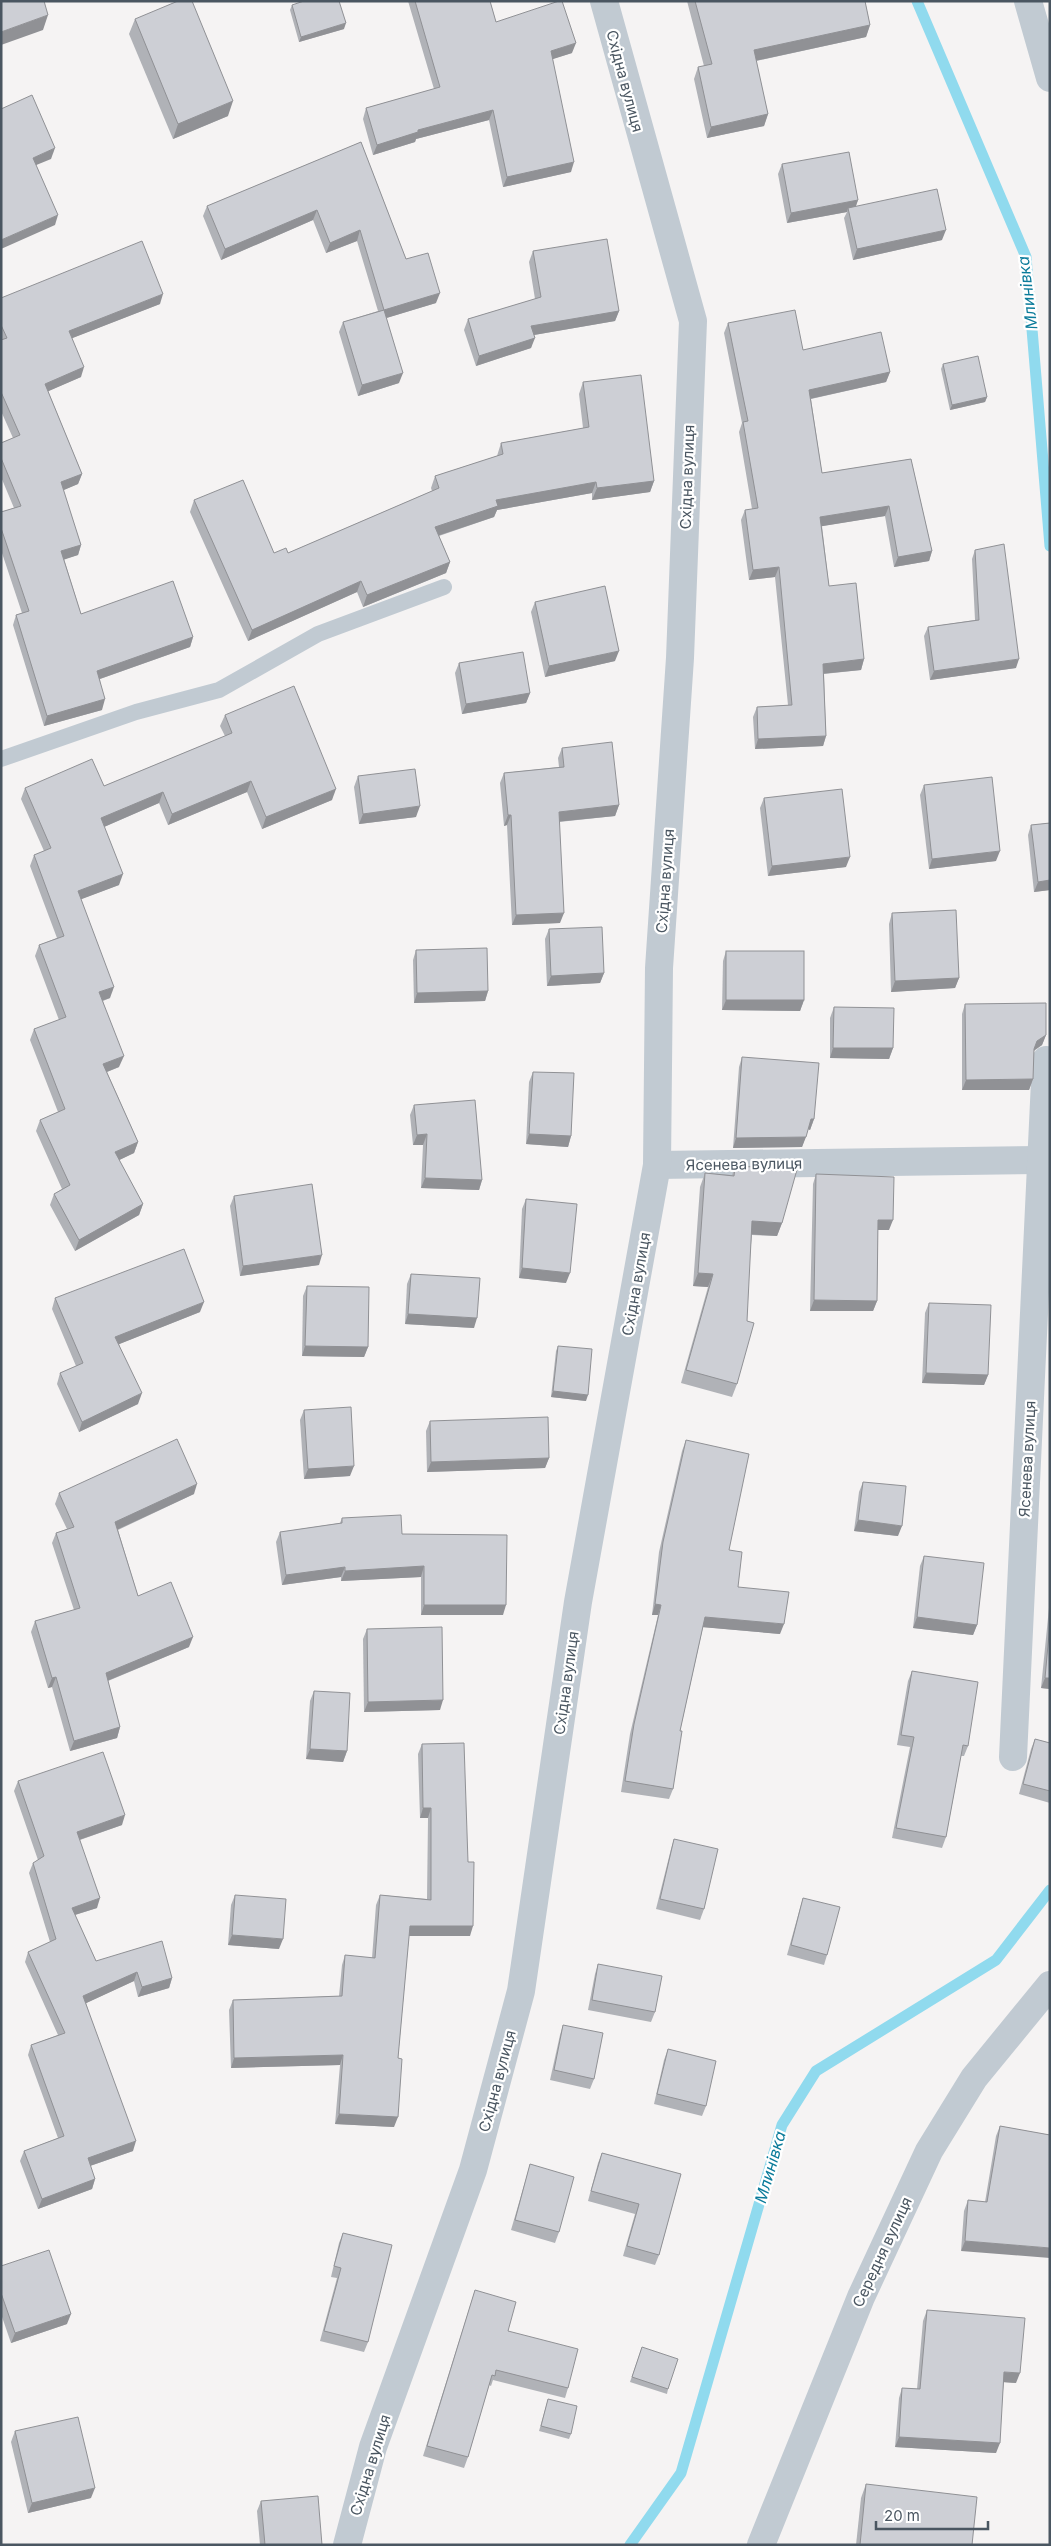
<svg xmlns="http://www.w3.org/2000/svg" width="1051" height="2546" viewBox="0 0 1051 2546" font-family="Inter,sans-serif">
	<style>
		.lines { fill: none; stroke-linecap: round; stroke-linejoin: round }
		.stream { stroke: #90daee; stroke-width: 11 }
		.lane { stroke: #c1cad2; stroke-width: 16 }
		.street { stroke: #c1cad2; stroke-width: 28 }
		.wall { fill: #b0b2b7 }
		.shaded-wall { fill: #909195 }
		.building { fill: #cdcfd5; stroke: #909195 }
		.labels { text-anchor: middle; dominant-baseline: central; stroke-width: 4.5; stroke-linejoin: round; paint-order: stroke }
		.street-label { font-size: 15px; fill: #4a5661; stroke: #fff }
		.water-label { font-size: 16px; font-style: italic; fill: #0c7c9b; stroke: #fff }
	</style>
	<rect width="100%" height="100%" fill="#f5f3f3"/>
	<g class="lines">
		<g class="stream">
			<polyline points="917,1 1026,257 1050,546"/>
			<polyline points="630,2545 681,2473 782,2125 816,2071 996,1960 1050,1890"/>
		</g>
		<polyline class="lane" points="1,759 136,712 219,690 318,634 444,587"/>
		<g class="street">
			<polyline points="1028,1 1050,78"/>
			<polyline points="657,1165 1041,1160"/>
			<polyline points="1013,1757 1046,1060"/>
			<polyline points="347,2545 373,2447 473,2170 521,1991 578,1602 657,1165 659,968 680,658 693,321 604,1"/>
			<polyline points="761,2545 861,2297 929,2151 974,2078 1050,1985"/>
		</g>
	</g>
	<g class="wall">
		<polygon points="408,1 490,1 496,22 572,53 552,59 571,172 503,187 489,120 416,139 415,142 373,155 363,119 366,108 434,89"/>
		<polygon points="687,1 865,1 870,25 866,37 756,61 768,114 764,126 707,138 694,79 698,67 704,66"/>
		<polygon points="292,5 344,29 299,42 290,10"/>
		<polygon points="135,19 228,116 173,139 129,34"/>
		<polygon points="361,142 406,259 436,303 386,318 399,383 358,396 339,332 343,322 378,311 357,241 326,253 313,220 221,260 203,216 207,206"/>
		<polygon points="782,164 858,200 856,206 942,240 853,260 844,218 847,212 787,223 778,174"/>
		<polygon points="533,251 619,311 615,321 534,335 531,348 476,366 464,330 468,319 535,299 529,262"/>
		<polygon points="1,298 160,304 72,338 81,377 48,391 82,474 78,484 63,490 81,545 78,555 64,559 81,614 193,637 190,647 100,679 102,710 44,726 13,625 16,615 22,613 1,550 1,512 14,508 1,477 1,443 13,438 1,411"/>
		<polygon points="728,323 803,350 890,372 886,382 811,399 822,473 911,459 932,551 929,561 894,567 885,516 822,526 829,586 864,659 861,670 824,674 826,736 823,746 755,749 753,717 757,707 788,705 775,577 749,580 741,520 745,510 752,509 739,432 742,423 724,333"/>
		<polygon points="943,364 987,397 985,402 950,410 941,369"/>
		<polygon points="583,382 654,481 650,492 592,500 592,493 497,510 494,517 439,536 450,562 446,573 363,607 357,592 248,641 190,512 194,500 274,553 288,553 432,491 431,488 435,476 497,456 501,443 583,428 579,394"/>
		<polygon points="975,550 1016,668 930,680 924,636 928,627 975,620 972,559"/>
		<polygon points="535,602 615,661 545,677 531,612"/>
		<polygon points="459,663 530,693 526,703 462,714 455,673"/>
		<polygon points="225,715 332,800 262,829 247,792 168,825 159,803 104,827 119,885 81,899 110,998 103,1001 119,1067 107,1072 138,1142 134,1153 119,1160 143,1204 139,1215 75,1251 50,1205 54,1194 62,1189 36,1131 40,1120 58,1112 30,1040 34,1029 59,1020 35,956 39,945 57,938 30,866 34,855 44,851 21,799 25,788 104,786 225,736 220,726"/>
		<polygon points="562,748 619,805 615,816 559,822 560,923 512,925 507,825 504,826 500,783 504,773 559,767 558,758"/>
		<polygon points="358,776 416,817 359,824 354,787"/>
		<polygon points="924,785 996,861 929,869 920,795"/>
		<polygon points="764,798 846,867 768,876 760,808"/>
		<polygon points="1050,823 1050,890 1034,892 1028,835 1031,825"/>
		<polygon points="892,913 959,978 955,988 891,992 889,924"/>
		<polygon points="549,929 604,973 600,983 547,986 545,939"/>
		<polygon points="416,950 488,991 485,1001 414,1003 413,960"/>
		<polygon points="726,951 804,1000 800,1011 722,1010 723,961"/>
		<polygon points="965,1004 1046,1035 1042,1045 1034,1051 1033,1079 1029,1090 962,1090 962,1014"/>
		<polygon points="834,1007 893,1048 889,1059 830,1058 830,1018"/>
		<polygon points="742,1057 814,1119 810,1130 808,1129 802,1147 733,1148 739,1067"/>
		<polygon points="533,1072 571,1136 568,1147 526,1144 529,1082"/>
		<polygon points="414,1105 482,1180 479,1190 421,1188 423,1145 413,1145 410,1115"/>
		<polygon points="735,1167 782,1223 777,1236 752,1235 737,1384 732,1397 681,1383 708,1287 693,1286 700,1187 705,1173 732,1175"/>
		<polygon points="816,1174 889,1230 878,1230 877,1301 873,1311 810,1311 813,1184"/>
		<polygon points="234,1196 319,1265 240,1276 230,1206"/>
		<polygon points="526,1199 566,1283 519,1278 522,1209"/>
		<polygon points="411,1274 474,1328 405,1324 407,1284"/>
		<polygon points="307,1286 368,1347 364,1357 302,1356 303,1296"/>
		<polygon points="55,1298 200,1312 119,1344 138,1404 79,1432 57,1384 60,1373 76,1366 52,1309"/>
		<polygon points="929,1303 988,1375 984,1385 922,1383 925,1313"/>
		<polygon points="558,1346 586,1401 551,1397 556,1351"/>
		<polygon points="304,1410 350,1476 304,1479 300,1420"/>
		<polygon points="430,1421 549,1458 545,1468 427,1472 426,1431"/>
		<polygon points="686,1440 729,1550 738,1587 780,1634 703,1627 680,1731 673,1789 669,1799 621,1792 630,1734 658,1615 652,1615 659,1552 682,1451"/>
		<polygon points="863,1482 898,1536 854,1531 859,1492"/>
		<polygon points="59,1493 194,1494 118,1530 138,1596 189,1647 108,1681 120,1727 117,1738 70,1751 52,1687 48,1688 31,1632 35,1621 74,1610 52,1543 56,1533 67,1529 55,1504"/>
		<polygon points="342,1518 402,1534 503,1615 421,1615 421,1577 341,1581 341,1577 282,1585 276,1542 280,1532 340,1523"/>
		<polygon points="924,1556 977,1625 973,1635 913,1628 920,1566"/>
		<polygon points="1050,1598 1050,1689 1041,1688"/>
		<polygon points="367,1629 440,1710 364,1712 363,1639"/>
		<polygon points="912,1671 968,1746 964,1756 961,1756 946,1837 942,1848 892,1838 910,1747 897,1745 908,1681"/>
		<polygon points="314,1691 347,1751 343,1762 306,1759 310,1701"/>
		<polygon points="1035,1739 1050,1743 1050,1803 1019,1794 1031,1749"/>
		<polygon points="422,1744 470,1936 409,1936 398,2058 394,2127 335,2124 340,2065 231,2068 229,2010 233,2000 339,1996 342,1965 345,1955 372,1958 376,1905 380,1895 427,1899 428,1818 420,1818 418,1754"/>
		<polygon points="18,1781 122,1825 80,1840 97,1908 75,1915 96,1961 172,1978 169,1988 138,1997 134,1981 86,2003 133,2151 90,2166 95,2179 92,2189 38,2209 20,2161 24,2151 58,2138 28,2055 31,2045 58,2035 25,1962 28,1952 50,1942 29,1873 33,1863 38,1860 14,1791"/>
		<polygon points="674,1839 704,1909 700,1920 656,1909 671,1849"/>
		<polygon points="235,1895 279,1949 228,1945 231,1905"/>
		<polygon points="803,1898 827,1955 824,1965 787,1955 800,1908"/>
		<polygon points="598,1964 655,2012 651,2022 588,2010 595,1974"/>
		<polygon points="563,2025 594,2079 590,2089 550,2080 560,2035"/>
		<polygon points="668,2049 706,2106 702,2116 654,2104 664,2060"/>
		<polygon points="1000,2126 1050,2135 961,2251 964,2211 968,2200 985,2202 996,2136"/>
		<polygon points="602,2153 681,2174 659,2255 655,2265 623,2256 635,2214 588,2201 598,2163"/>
		<polygon points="530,2164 559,2232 555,2243 511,2230 527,2175"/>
		<polygon points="343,2233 368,2342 364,2352 320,2341 337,2278 331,2277 339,2243"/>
		<polygon points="1,2266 67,2324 11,2343 1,2314"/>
		<polygon points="475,2290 508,2331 568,2388 565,2398 493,2380 491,2386 489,2385 468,2457 464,2468 423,2456"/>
		<polygon points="927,2310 1016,2383 1004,2382 996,2453 895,2447 899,2398 902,2388 917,2389 923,2321"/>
		<polygon points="642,2347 668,2389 667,2394 630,2382"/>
		<polygon points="548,2399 571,2434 569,2439 539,2431"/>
		<polygon points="15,2431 91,2498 28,2513 11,2442"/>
		<polygon points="866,2484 972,2545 856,2545 861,2498"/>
		<polygon points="261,2501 322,2545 260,2545 257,2511"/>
	</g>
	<g class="shaded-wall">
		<polygon points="48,15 43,30 1,45 1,32"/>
		<polygon points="346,23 344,29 299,42 301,37"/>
		<polygon points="870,25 866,37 750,62 754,50"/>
		<polygon points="576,43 572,53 547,61 551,51"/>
		<polygon points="233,101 228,116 173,139 178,124"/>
		<polygon points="493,110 489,120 416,139 415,142 373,155 377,145 418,130"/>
		<polygon points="768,114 764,126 707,138 711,127"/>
		<polygon points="55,148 51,159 29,168 33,158"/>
		<polygon points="574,162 571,172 503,187 507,177"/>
		<polygon points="858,200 854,211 848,208 847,212 787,223 791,213"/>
		<polygon points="317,210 313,220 221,260 225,249"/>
		<polygon points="58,215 55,225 1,249 1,240"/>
		<polygon points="360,230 357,241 326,253 330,243"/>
		<polygon points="946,230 942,240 853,260 857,249"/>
		<polygon points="440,293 436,303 380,320 384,310"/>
		<polygon points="163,294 160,304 65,341 69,331"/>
		<polygon points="619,311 615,321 528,336 531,326"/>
		<polygon points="535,338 531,348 476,366 479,356"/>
		<polygon points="84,367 81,377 42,394 45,384"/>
		<polygon points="890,372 886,382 805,400 809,390"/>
		<polygon points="403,373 399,383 358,396 362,385"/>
		<polygon points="987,397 985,402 950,410 952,405"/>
		<polygon points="82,474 78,484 57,493 61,482"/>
		<polygon points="654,481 650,492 592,500 597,488"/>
		<polygon points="596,482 592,493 497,510 494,517 431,538 435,527 496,500"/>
		<polygon points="889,506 885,516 817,527 820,517"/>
		<polygon points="81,545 78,555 57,562 61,551"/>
		<polygon points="932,551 929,561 894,567 898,557"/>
		<polygon points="450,562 446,573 363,607 367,595"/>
		<polygon points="779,567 775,577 749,580 753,570"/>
		<polygon points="361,581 357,592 248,641 252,630"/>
		<polygon points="193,637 190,647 94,681 97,671"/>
		<polygon points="619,651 615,661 545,677 549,666"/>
		<polygon points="864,659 861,670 820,674 823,664"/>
		<polygon points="1019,659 1016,668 930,680 934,671"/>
		<polygon points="530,693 526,703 462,714 466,704"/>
		<polygon points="105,699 102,710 44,726 47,716"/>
		<polygon points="826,736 823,746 755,749 758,739"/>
		<polygon points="251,781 247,792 168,825 172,814"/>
		<polygon points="336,789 332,800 262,829 266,817"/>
		<polygon points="163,792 159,803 97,830 101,818"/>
		<polygon points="619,805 615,816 555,822 559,812"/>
		<polygon points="420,806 416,817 359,824 363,814"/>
		<polygon points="508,815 511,815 507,825 504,826"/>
		<polygon points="1000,851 996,861 929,869 932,859"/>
		<polygon points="850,857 846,867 768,876 772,866"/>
		<polygon points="123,874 119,885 74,902 78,891"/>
		<polygon points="1050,880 1050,890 1034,892 1038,882"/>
		<polygon points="564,913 560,923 512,925 516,915"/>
		<polygon points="604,973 600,983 547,986 551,976"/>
		<polygon points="959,978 955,988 891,992 895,981"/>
		<polygon points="114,987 110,998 95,1003 99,992"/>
		<polygon points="488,991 485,1001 414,1003 417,993"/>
		<polygon points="726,1000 804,1000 800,1011 722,1010"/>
		<polygon points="1046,1035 1042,1045 1033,1051 1037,1041"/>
		<polygon points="833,1048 893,1048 889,1059 830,1058"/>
		<polygon points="124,1056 119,1067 99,1075 103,1064"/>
		<polygon points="1033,1079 1029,1090 962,1090 966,1080"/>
		<polygon points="811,1119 814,1119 810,1130 808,1129"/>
		<polygon points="427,1134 423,1145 413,1145 417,1135"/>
		<polygon points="529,1134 571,1136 568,1147 526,1144"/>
		<polygon points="806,1137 802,1147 733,1148 736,1138"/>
		<polygon points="138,1142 134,1153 111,1164 115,1152"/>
		<polygon points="425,1178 482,1180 479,1190 421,1188"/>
		<polygon points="143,1204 139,1215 75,1251 79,1240"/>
		<polygon points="878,1220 893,1220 889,1230 874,1230"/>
		<polygon points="752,1221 782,1223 777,1236 747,1234"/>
		<polygon points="322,1255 319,1265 240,1276 243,1266"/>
		<polygon points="522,1268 570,1273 566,1283 519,1278"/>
		<polygon points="698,1273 713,1274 708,1287 693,1286"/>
		<polygon points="814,1300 877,1301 873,1311 810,1311"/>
		<polygon points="204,1302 200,1312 112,1347 115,1337"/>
		<polygon points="408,1314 477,1318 474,1328 405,1324"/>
		<polygon points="305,1346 368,1347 364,1357 302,1356"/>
		<polygon points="926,1373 988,1375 984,1385 922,1383"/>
		<polygon points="553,1391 588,1395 586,1401 551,1397"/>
		<polygon points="142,1393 138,1404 79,1432 82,1422"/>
		<polygon points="549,1458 545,1468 427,1472 431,1462"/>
		<polygon points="354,1466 350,1476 304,1479 308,1469"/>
		<polygon points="197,1484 194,1494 112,1532 115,1522"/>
		<polygon points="858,1520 902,1526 898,1536 854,1531"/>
		<polygon points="424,1566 421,1577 341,1581 345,1571"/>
		<polygon points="345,1567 341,1577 282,1585 286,1575"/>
		<polygon points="655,1604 661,1605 658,1615 652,1615"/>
		<polygon points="424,1605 506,1605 503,1615 421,1615"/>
		<polygon points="705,1617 784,1624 780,1634 701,1627"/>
		<polygon points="917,1617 977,1625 973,1635 913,1628"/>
		<polygon points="193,1637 189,1647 102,1683 106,1673"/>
		<polygon points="56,1677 52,1687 48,1688 52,1678"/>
		<polygon points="1045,1678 1050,1678 1050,1689 1041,1688"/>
		<polygon points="443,1700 440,1710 364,1712 368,1702"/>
		<polygon points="120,1727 117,1738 70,1751 74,1741"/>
		<polygon points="310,1749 347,1751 343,1762 306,1759"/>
		<polygon points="423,1808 431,1808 428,1818 420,1818"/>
		<polygon points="125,1815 122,1825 73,1842 77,1832"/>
		<polygon points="100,1898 97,1908 68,1917 72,1908"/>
		<polygon points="410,1926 473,1926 470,1936 406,1936"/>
		<polygon points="232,1935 283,1939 279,1949 228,1945"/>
		<polygon points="137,1972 134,1981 80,2006 83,1996"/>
		<polygon points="172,1978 169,1988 138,1997 142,1987"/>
		<polygon points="343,2055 340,2065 231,2068 234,2058"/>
		<polygon points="339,2114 398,2117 394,2127 335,2124"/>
		<polygon points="136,2141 133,2151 84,2168 88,2158"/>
		<polygon points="95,2179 92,2189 38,2209 42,2199"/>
		<polygon points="965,2241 1050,2248 1050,2258 961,2251"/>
		<polygon points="71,2314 67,2324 11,2343 15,2333"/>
		<polygon points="1004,2372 1020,2373 1016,2383 1001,2382"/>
		<polygon points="899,2437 1000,2443 996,2453 895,2447"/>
		<polygon points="95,2488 91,2498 28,2513 32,2503"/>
	</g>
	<g class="building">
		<polygon points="1,1 44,1 48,15 1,32"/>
		<polygon points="178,1 192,1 233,101 178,124 135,19"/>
		<polygon points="304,1 339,1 346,23 301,37 292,5"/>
		<polygon points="415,1 490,1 496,22 559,1 562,1 576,43 551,51 574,162 507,177 493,110 418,130 418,132 377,145 366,108 440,87"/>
		<polygon points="695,1 865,1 870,25 754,50 768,114 711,127 698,67 712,64"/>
		<polygon points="32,95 55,148 33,158 58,215 1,240 1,109"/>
		<polygon points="361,142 406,259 428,253 440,293 384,310 360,230 330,243 317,210 225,249 207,206"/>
		<polygon points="849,152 858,200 791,213 782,164"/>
		<polygon points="937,189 946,230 857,249 848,208"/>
		<polygon points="607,239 619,311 531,326 535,338 479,356 468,319 541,297 533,251"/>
		<polygon points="142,241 163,294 69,331 84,367 45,384 82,474 61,482 81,545 61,551 81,614 173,581 193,637 97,671 105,699 47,716 16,615 29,611 1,528 1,512 21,506 1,458 1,443 20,435 1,392 1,340 7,338 1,325 1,298"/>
		<polygon points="384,310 403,373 362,385 343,322"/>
		<polygon points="795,310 803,350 881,332 890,372 809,390 822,473 911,459 932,551 898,557 889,506 820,517 829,586 856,583 864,659 823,664 826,736 758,739 757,707 792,705 779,567 753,570 745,510 758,508 743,422 748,421 728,323"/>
		<polygon points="978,356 987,397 952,405 943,364"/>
		<polygon points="641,375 654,481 597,488 596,482 496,500 498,506 435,527 450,562 367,595 361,581 252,630 194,500 243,480 274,553 286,548 288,553 439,488 435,476 503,454 501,443 589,427 583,382"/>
		<polygon points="1004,544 1019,659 934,671 928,627 979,620 975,550"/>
		<polygon points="605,586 619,651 549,666 535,602"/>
		<polygon points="523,652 530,693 466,704 459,663"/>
		<polygon points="294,686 336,789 266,817 251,781 172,814 163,792 101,818 123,874 78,891 114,987 99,992 124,1056 103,1064 138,1142 115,1152 143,1204 79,1240 54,1194 70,1185 40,1120 65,1109 34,1029 66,1017 39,945 64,936 34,855 51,848 25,788 92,759 104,786 232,733 225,715"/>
		<polygon points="612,742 619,805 559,812 564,913 516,915 511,815 508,815 504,773 564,767 562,748"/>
		<polygon points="415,769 420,806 363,814 358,776"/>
		<polygon points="992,777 1000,851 932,859 924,785"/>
		<polygon points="842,789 850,857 772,866 764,798"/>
		<polygon points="1050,823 1050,880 1038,882 1031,825"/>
		<polygon points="956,910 959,978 895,981 892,913"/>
		<polygon points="602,927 604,973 551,976 549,929"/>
		<polygon points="487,948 488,991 417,993 416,950"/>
		<rect x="726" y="951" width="78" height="49"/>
		<polygon points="1046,1003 1046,1035 1037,1041 1034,1049 1033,1079 966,1080 965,1004"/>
		<polygon points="834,1007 894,1008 893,1048 833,1048"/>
		<polygon points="742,1057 819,1063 814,1119 811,1119 806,1137 736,1138"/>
		<polygon points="533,1072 574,1073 571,1136 529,1134"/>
		<polygon points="475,1100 482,1180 425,1178 427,1134 417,1135 414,1105"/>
		<polygon points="798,1166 782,1223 752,1221 747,1321 754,1323 737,1384 686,1370 713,1274 698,1273 705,1173 734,1176 735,1167"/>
		<polygon points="816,1174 894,1177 893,1220 878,1220 877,1301 814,1300"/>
		<polygon points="312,1184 322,1255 243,1266 234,1196"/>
		<polygon points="526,1199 577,1204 570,1273 522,1268"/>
		<polygon points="184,1249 204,1302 115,1337 142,1393 82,1422 60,1373 83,1363 55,1298"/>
		<polygon points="411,1274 480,1278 477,1318 408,1314"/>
		<polygon points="307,1286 369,1287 368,1347 305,1346"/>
		<polygon points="929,1303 991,1305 988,1375 926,1373"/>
		<polygon points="558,1346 592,1349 588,1395 553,1391"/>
		<polygon points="351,1407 354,1466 308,1469 304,1410"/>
		<polygon points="548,1417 549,1458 431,1462 430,1421"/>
		<polygon points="177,1439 197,1484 115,1522 138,1596 171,1582 193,1637 106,1673 120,1727 74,1741 56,1677 52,1678 35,1621 80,1608 56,1533 74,1527 59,1493"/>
		<polygon points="686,1440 749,1454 729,1550 742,1552 738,1587 789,1592 784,1624 705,1617 680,1731 682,1731 673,1789 625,1781 634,1724 661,1605 655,1604 663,1542"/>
		<polygon points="863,1482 906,1486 902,1526 858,1520"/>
		<polygon points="401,1515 402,1534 507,1535 506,1605 424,1605 424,1566 345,1571 345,1567 286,1575 280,1532 342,1523 342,1518"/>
		<polygon points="924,1556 984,1563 977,1625 917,1617"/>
		<polygon points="1050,1623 1050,1678 1045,1678"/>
		<polygon points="442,1627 443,1700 368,1702 367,1629"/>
		<polygon points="912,1671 978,1682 968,1746 963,1745 946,1837 896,1828 914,1737 901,1735"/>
		<polygon points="314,1691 350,1693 347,1751 310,1749"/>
		<polygon points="1035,1739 1050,1743 1050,1791 1023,1784"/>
		<polygon points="464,1743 468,1862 474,1862 473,1926 410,1926 398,2058 402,2059 398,2117 339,2114 343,2055 234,2058 233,2000 342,1996 345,1955 375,1958 380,1895 431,1900 431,1808 423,1808 422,1744"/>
		<polygon points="103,1752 125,1815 77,1832 100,1898 72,1908 96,1961 162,1941 172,1978 142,1987 137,1972 83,1996 136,2141 88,2158 95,2179 42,2199 24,2151 64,2136 31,2045 65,2033 28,1952 56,1939 33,1863 44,1856 18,1781"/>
		<polygon points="674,1839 718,1849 704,1909 660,1899"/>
		<polygon points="235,1895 286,1899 283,1939 232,1935"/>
		<polygon points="803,1898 840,1907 827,1955 791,1945"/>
		<polygon points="598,1964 662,1976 655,2012 592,2000"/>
		<polygon points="563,2025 603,2033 594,2079 554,2070"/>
		<polygon points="668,2049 716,2061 706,2106 657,2094"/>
		<polygon points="1000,2126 1050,2135 1050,2248 965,2241 968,2200 987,2202"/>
		<polygon points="602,2153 681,2174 659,2255 627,2246 639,2204 591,2191"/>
		<polygon points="530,2164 574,2177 559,2232 515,2220"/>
		<polygon points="343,2233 392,2245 368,2342 324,2331 341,2268 334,2266"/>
		<polygon points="49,2250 71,2314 15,2333 1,2293 1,2266"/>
		<polygon points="475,2290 516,2302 508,2331 578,2349 568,2388 496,2370 495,2376 492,2375 468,2457 427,2446"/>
		<polygon points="927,2310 1025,2318 1020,2373 1004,2372 1000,2443 899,2437 902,2388 920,2389"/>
		<polygon points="642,2347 678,2359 668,2389 632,2377"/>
		<polygon points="548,2399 577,2406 571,2434 541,2426"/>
		<polygon points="78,2417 95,2488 32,2503 15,2431"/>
		<polygon points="866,2484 977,2497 972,2545 860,2545"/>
		<polygon points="318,2496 322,2545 265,2545 261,2501"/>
	</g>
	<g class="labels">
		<g class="street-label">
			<text transform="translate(625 81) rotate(75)">Східна вулиця</text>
			<text transform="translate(687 477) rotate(-88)">Східна вулиця</text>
			<text transform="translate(665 881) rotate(-86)">Східна вулиця</text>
			<text transform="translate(744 1164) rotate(-1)">Ясенева вулиця</text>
			<text transform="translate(636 1284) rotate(-80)">Східна вулиця</text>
			<text transform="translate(1027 1459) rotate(-87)">Ясенева вулиця</text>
			<text transform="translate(566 1683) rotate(-82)">Східна вулиця</text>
			<text transform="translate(497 2081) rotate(-75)">Східна вулиця</text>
			<text transform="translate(882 2252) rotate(-65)">Середня вулиця</text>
			<text transform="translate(370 2465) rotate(-73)">Східна вулиця</text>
		</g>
		<g class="water-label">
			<text transform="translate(1027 293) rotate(-97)">Млинівка</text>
			<text transform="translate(770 2167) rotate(-74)">Млинівка</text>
		</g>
	</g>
	<rect width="1051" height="2546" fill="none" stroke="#4a5661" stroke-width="5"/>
	<path d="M876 2521v8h112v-8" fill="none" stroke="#4a5661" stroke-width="2.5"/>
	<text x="884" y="2521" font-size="15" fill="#4a5661" stroke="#ffffff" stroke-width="4" paint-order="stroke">20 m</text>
</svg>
